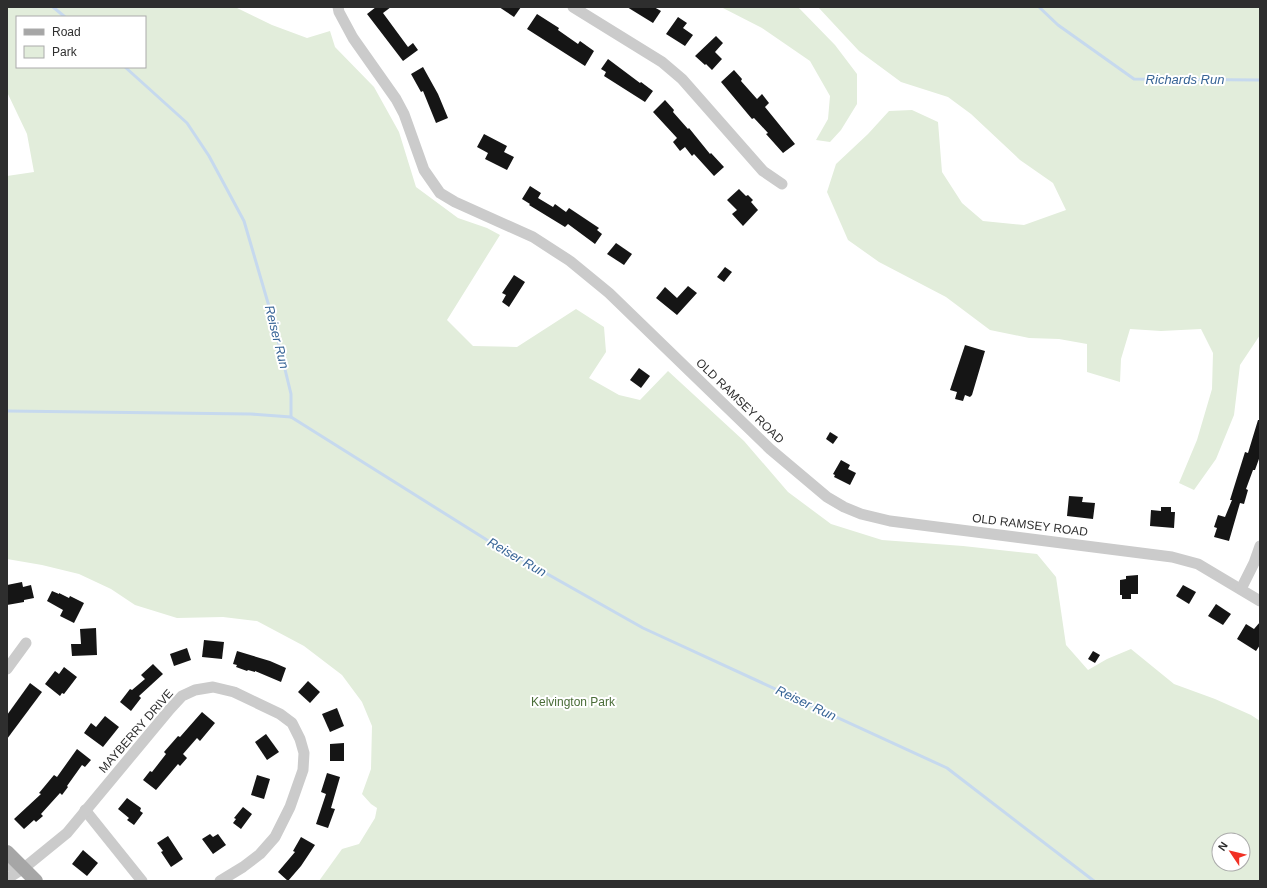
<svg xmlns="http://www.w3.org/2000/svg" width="1267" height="888" viewBox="0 0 1267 888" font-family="Arial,sans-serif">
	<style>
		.green { fill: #e2eddb; fill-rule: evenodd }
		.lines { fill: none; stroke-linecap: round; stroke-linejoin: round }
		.stream { stroke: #c6d9ee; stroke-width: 3 }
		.building { fill: #151515 }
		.minor { stroke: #cbcbcb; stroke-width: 11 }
		.major { stroke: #a6a6a6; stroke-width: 14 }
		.labels { text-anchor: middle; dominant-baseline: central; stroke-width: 4; stroke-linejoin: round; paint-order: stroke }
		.street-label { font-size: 12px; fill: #2e2e2e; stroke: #fff }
		.park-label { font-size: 12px; fill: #4a6d38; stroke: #fff }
		.water-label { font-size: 13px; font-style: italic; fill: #376496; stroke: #fff }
	</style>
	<rect width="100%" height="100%" fill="#fff"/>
	<g class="green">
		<path d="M7,7h228l37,18 35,13 23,-7 5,16 39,40 25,45 17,55 42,31 29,10 13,7 -53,85 26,26 44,1 59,-38 28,18 2,25 -17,26 30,17 21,5 28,-29 76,70 44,51 43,32 51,16 81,6 74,8 19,23 10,68 22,25 19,-11 24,-10 43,35 41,15 36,16 9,6v160h-941l23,-32 17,-5 16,-26 2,-10 -6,-4 -9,-10 9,-25 1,-43 -10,-24 -20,-27 -38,-29 -47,-25 -34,-4 -46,1 -42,-13 -24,-16 -32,-15 -37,-9 -35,-6v-383l27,-4 -7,-38 -20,-42zM17,17h128v50h-128zM1219,840h24v24h-24z"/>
		<polygon points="721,7 798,7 835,45 857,74 857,104 841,130 830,142 816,140 828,119 830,96 810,61 762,28"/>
		<polygon points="818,7 1260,7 1260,335 1240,365 1234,415 1216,459 1194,490 1179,483 1197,440 1212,389 1213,353 1201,329 1161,331 1130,329 1121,359 1120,382 1087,372 1087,344 1059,339 1029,338 990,330 946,297 879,262 848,240 827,192 836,164 868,134 889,111 912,110 938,122 942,172 962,203 983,221 1024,225 1066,210 1053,183 1020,160 971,114 948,97 901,82 859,51"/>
	</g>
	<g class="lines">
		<g class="stream">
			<polyline points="53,7 65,17"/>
			<polyline points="1039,7 1058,25 1134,79 1260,80"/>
			<polyline points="125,67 187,123 209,156 244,221 273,320 291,394 291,417"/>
			<polyline points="7,411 251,414 291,417 487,540 643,628 947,768 1094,881"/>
		</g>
	</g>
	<g class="building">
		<polygon points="376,7 391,7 383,13 408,47 413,43 418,50 403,61 367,14"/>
		<polygon points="499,7 521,7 514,17"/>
		<polygon points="627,7 654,7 661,11 653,23"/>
		<polygon points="537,14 559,28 558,30 578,44 580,41 594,51 585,66 527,29"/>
		<polygon points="678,17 687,23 683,28 693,35 685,46 666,34"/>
		<polygon points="716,36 723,43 715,52 722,59 712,70 706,64 705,65 695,56"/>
		<polygon points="608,59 640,83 641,82 653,91 645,102 604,76 606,72 601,69"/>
		<polygon points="423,67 438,94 448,118 436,123 423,91 421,92 411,74"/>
		<polygon points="734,70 742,79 741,81 757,99 762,94 769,103 765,107 795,144 783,153 766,134 768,133 754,118 752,119 721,82"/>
		<polygon points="665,100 674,110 673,112 688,129 689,128 710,154 711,153 724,167 714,176 694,154 692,156 685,147 680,151 673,142 677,138 653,112"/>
		<polygon points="484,134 507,146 504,152 514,157 507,170 485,159 488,153 477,147"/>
		<polygon points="530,186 541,193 538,198 553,207 555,204 566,212 569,208 599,228 597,230 602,234 595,244 568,224 565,227 529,205 530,204 522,199"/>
		<polygon points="739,189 746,196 748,195 753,200 751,202 758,210 743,226 732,214 737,210 727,200"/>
		<polygon points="616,243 632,254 624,265 607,254"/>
		<polygon points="725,267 732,272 724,282 717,277"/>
		<polygon points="514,275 525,282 509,307 502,302 506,295 502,293"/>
		<polygon points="688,286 697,293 677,315 656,298 665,287 677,298"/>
		<polygon points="965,345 985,351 972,395 970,397 965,395 963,401 955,399 957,392 950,390"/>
		<polygon points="639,368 650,376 641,388 630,380"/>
		<polygon points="1258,420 1260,420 1260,456 1255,470 1253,470 1246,489 1248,490 1244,504 1240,503 1229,541 1214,537 1217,528 1214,527 1218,515 1225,517 1232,500 1230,500 1245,452 1248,453"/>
		<polygon points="830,432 838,437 833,444 826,439"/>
		<polygon points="841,460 850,465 848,469 856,473 850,485 834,477 835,475 833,474"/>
		<polygon points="1069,496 1083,497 1082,502 1095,503 1093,519 1067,516"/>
		<polygon points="1161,507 1171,507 1171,512 1175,512 1174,528 1150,526 1151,510 1161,511"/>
		<polygon points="1138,575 1138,594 1131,594 1131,599 1122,599 1122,595 1120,595 1120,580 1126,579 1126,576"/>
		<polygon points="22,582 23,587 31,585 34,598 24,600 24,602 7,605 7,585"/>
		<polygon points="1183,585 1196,592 1189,604 1176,596"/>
		<polygon points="52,591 59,594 59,593 69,598 70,596 84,603 74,623 60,616 63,610 47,601"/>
		<polygon points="1216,604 1231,614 1223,625 1208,616"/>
		<polygon points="1260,622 1260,645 1256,651 1237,639 1246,624 1254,629"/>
		<polygon points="96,628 97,655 72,656 71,644 81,644 80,629"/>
		<polygon points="204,640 224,642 222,659 202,657"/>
		<polygon points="187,648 191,660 174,666 170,654"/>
		<polygon points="237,651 270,661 286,668 281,682 255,671 255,672 248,670 247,671 236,667 237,665 233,664"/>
		<polygon points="1093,651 1100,655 1095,663 1088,659"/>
		<polygon points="153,664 163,674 139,696 141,698 131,711 120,702 130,689 132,690 145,679 141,675"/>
		<polygon points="64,667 77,677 64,694 62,693 60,696 45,684 55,671 59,674"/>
		<polygon points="308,681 320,692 310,703 298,692"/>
		<polygon points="30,683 42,692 7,739 7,715"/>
		<polygon points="337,708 344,726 330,732 322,714"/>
		<polygon points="202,712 215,723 200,741 197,738 183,754 187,758 180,766 178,764 156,790 143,780 150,771 152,772 166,754 164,752 178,736 180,737"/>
		<polygon points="105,716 119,727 103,747 84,733 91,723 96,727"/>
		<polygon points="266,734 279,752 267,760 255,742"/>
		<polygon points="344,743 344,761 330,761 330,744"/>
		<polygon points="77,749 91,760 85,767 82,765 67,786 68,787 62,795 60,793 41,814 43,816 36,822 34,820 24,829 14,819 41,794 39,793 54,775 57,777"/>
		<polygon points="327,773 340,777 331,808 335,809 328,828 316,824 326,794 321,792"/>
		<polygon points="257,775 270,779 264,799 251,795"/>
		<polygon points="127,798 141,808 140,811 143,813 134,825 127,820 129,818 118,809"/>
		<polygon points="243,807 252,814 241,829 233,823 236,819 234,818"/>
		<polygon points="210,834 213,837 218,834 226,845 213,854 202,839"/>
		<polygon points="168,836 183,859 171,867 161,852 163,851 157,843"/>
		<polygon points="301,837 315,845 301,866 288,881 278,872 295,852 293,851"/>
		<polygon points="83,850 98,863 87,876 72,864"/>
	</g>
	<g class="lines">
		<g class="minor">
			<polyline points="338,7 339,12 353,38 396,99 404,114 424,170 440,193 455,202 533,237 570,261 609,293 770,449 827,497 844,507 861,514 890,521 1172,557 1198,564 1260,601"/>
			<polyline points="573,7 662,62 682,79 763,171 782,184"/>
			<polyline points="1241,589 1254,563 1260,546"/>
			<polyline points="7,669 26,643"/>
			<polyline points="85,810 142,881"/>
			<polyline points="7,866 24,868"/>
			<polyline points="7,879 24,868 67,833 170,709 182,696 195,690 213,687 234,692 280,714 292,723 300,739 304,753 303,770 290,807 275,837 260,854 243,867 220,881"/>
		</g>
		<polyline class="major" points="7,852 36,881"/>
	</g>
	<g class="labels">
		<g class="street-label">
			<text transform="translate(740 401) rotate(44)">OLD RAMSEY ROAD</text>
			<text transform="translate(1030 525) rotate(7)">OLD RAMSEY ROAD</text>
			<text transform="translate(136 731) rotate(-49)">MAYBERRY DRIVE</text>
		</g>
		<g class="park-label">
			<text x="573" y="702">Kelvington Park</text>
		</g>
		<g class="water-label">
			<text x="1185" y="79">Richards Run</text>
			<text transform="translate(277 337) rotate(76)">Reiser Run</text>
			<text transform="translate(517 557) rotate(30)">Reiser Run</text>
			<text transform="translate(806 703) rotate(25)">Reiser Run</text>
		</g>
	</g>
	<rect width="1267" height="888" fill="none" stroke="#2e2e2e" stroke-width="16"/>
	<rect x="16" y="16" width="130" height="52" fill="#ffffff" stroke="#ababab"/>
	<rect x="24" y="29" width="20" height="6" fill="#a6a6a6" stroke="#ababab"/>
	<text x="52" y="36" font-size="12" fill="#2e2e2e">Road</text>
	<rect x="24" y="46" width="20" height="12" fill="#e2eddb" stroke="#ababab"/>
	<text x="52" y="56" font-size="12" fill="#2e2e2e">Park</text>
	<g transform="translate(1231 852) rotate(305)"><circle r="19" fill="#ffffff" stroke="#ababab"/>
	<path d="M0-3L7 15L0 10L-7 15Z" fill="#f13124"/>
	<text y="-6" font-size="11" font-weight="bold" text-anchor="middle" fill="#2e2e2e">N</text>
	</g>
</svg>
